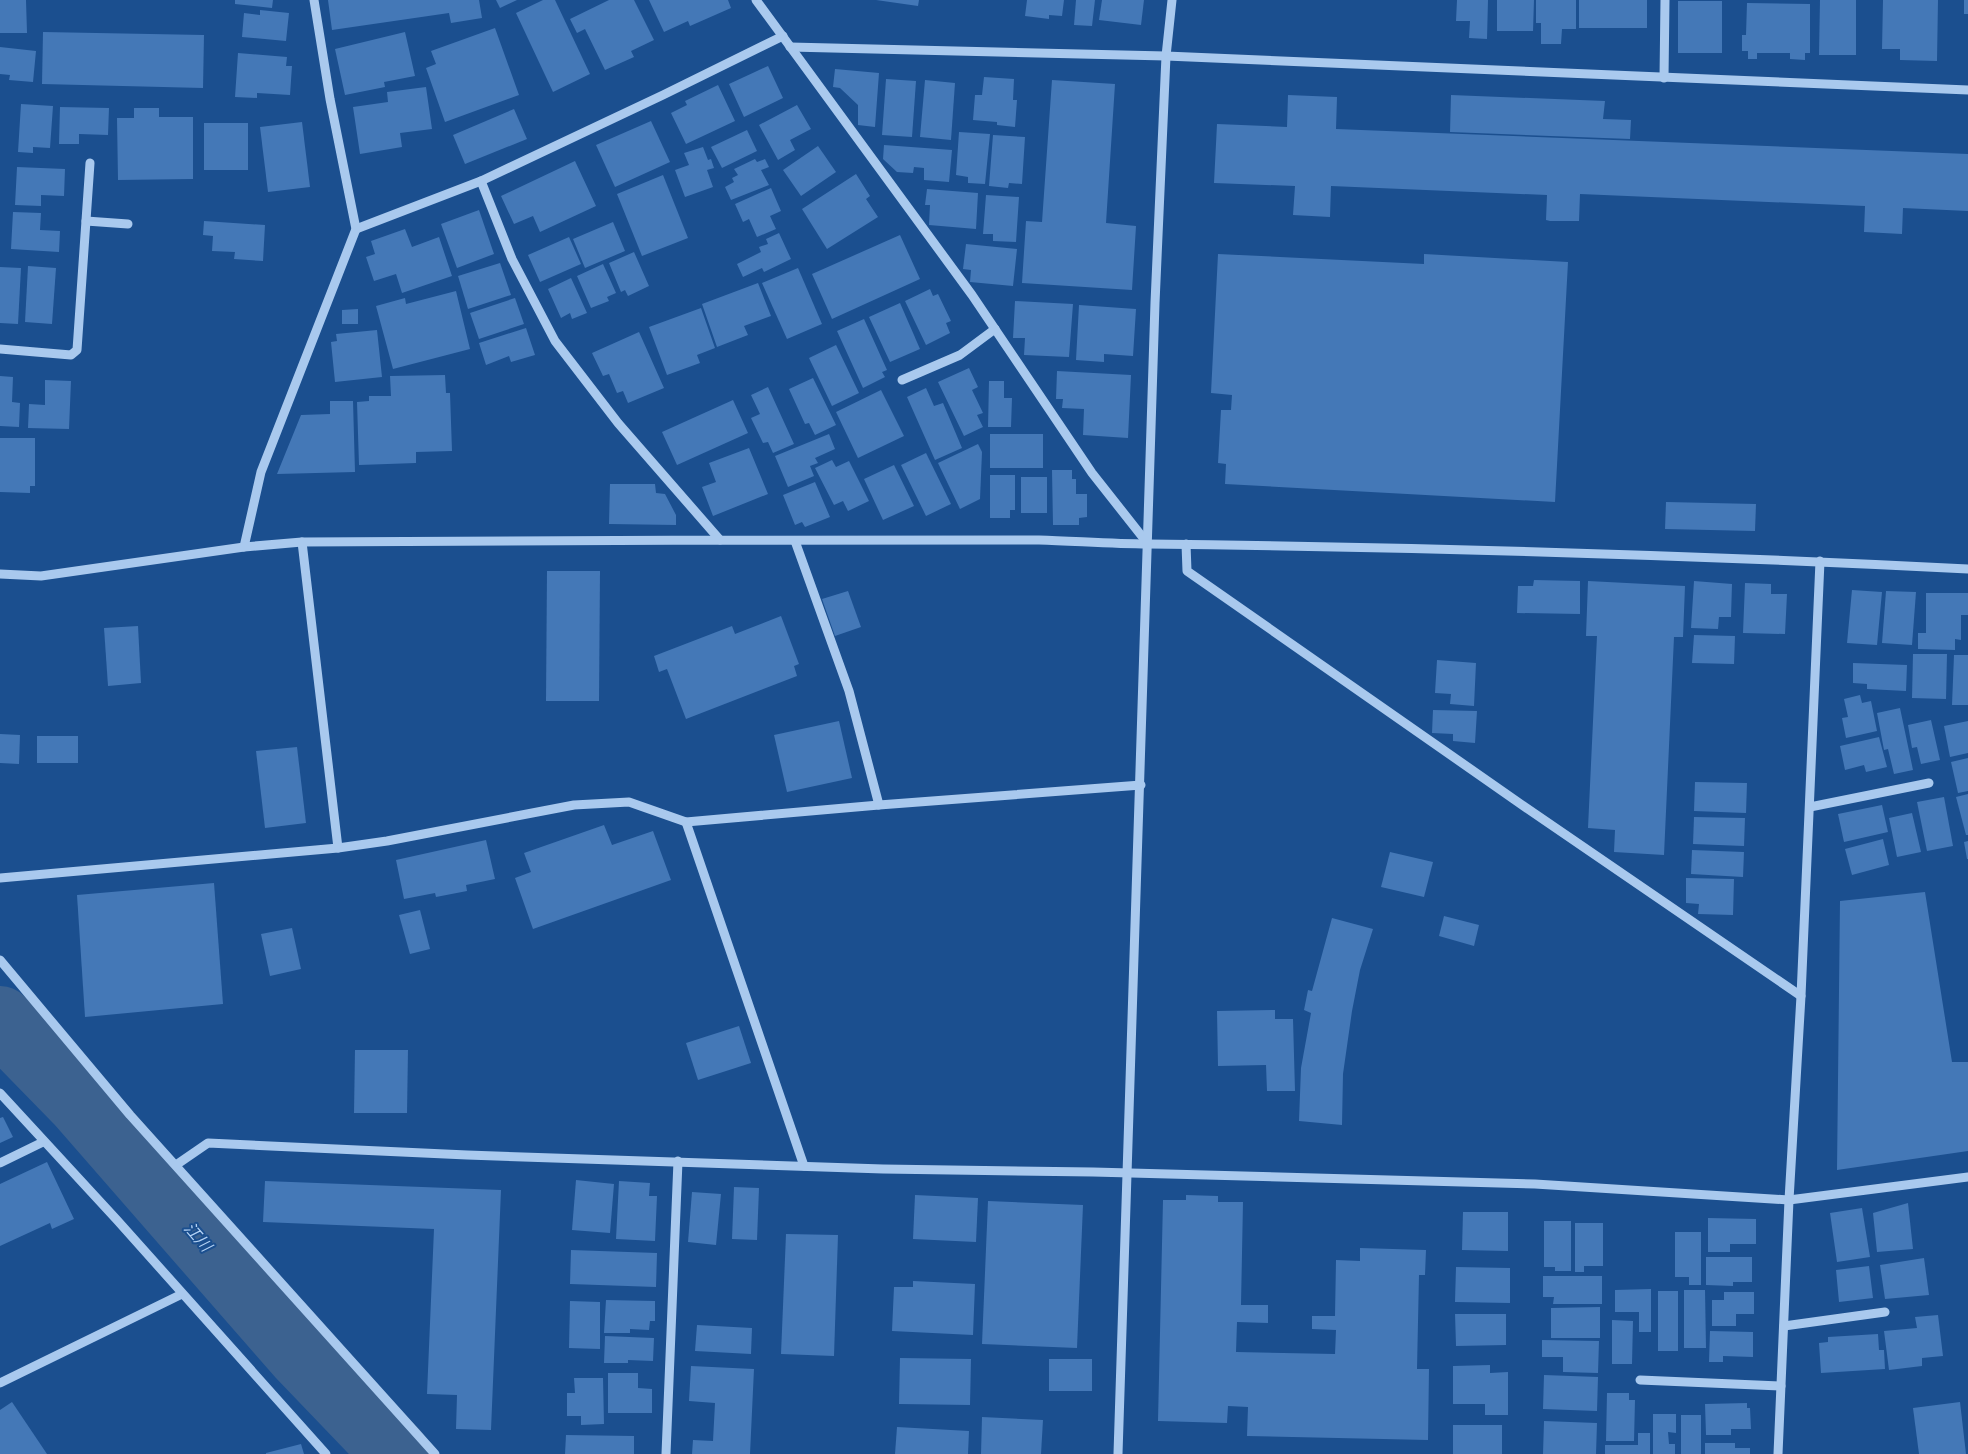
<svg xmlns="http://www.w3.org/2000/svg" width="1968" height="1454" viewBox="0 0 1968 1454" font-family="Poppins,'Noto Sans JP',sans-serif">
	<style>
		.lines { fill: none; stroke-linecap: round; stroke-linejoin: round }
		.river { stroke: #3c6290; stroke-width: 68 }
		.building { fill: #4478b7 }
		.minor { stroke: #a9c9ee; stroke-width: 9 }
		.labels { text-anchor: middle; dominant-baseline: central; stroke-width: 4; stroke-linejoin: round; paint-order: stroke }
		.water-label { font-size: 16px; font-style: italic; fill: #b5d3f5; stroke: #1b4f8f }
	</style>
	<rect width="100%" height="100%" fill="#1b4f8f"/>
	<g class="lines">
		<polyline class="river" points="0,1020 79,1101 300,1354 396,1454"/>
	</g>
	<g class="building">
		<polygon points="0,0 26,0 27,33 0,33"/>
		<polygon points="235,0 273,0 272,8 235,4"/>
		<polygon points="328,0 479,0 482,18 451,23 449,13 332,30"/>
		<polygon points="496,0 517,0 500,8"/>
		<polygon points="543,0 555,0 590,74 553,92 516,13"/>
		<polygon points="609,0 634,0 654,40 631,51 634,57 605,70 585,29 577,33 570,19"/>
		<polygon points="649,0 728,0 731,8 690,26 688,21 664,32"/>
		<polygon points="876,0 919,0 918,6"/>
		<polygon points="1027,0 1064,0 1062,16 1049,15 1049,19 1025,16"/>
		<polygon points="1076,0 1095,0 1092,26 1074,25"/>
		<polygon points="1102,0 1144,0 1141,25 1099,20"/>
		<polygon points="1457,0 1488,0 1487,39 1469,38 1470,21 1456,21"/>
		<polygon points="1497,0 1534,0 1533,31 1497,31"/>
		<polygon points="1536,0 1576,0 1576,29 1562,29 1561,44 1541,44 1541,23 1536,23"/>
		<rect x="1579" y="0" width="68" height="28"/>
		<polygon points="1820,0 1856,0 1856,55 1819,55"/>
		<polygon points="1883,0 1938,0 1937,61 1900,60 1900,49 1882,49"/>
		<rect x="1964" y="0" width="4" height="14"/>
		<rect x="1678" y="1" width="44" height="52"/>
		<polygon points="1747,3 1810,4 1810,53 1805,53 1805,60 1790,59 1790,53 1757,53 1757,59 1748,59 1748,51 1742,51 1742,35 1746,35"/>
		<polygon points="260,10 289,13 286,41 242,37 244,13 260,15"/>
		<polygon points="495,28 519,95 445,122 426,68 436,64 431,51"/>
		<polygon points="43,32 204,35 203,88 42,84"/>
		<polygon points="405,32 415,76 384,82 385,87 345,95 335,49"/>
		<polygon points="0,47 36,51 33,82 9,80 10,75 0,74"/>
		<polygon points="238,53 287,57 286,66 292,66 290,95 257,93 257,98 235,97"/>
		<polygon points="768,66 783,98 744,117 729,84"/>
		<polygon points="835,69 879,73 875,127 858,125 858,105 840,88 833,87"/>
		<polygon points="984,77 1014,79 1013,100 1017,100 1015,127 997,125 997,122 973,120 975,95 982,95"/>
		<polygon points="886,79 916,81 912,137 882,135"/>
		<polygon points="925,80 955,83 951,140 920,137"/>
		<polygon points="1052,80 1115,84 1106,223 1136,226 1132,290 1022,283 1026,221 1042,222"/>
		<polygon points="718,85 735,121 686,144 671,113 687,105 685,101"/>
		<polygon points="426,87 432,129 400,133 402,147 360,154 353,107 388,102 387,92"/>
		<polygon points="1288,95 1337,97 1336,129 1968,154 1968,211 1903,208 1902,234 1864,232 1865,206 1580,194 1579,221 1550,221 1546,220 1547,195 1331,186 1330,217 1293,215 1295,186 1214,183 1217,124 1287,127"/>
		<polygon points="1451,95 1605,101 1603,119 1631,120 1630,139 1450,132"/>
		<polygon points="21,104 53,106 50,148 33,147 33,153 18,152"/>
		<polygon points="797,105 811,129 790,140 795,150 778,160 759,125"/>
		<polygon points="60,107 109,108 108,135 79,134 79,144 59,144"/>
		<polygon points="134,108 159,108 159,117 193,117 193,179 118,180 117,118 134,118"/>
		<polygon points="514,109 527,139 465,164 453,135"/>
		<polygon points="651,121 670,162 615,187 596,145"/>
		<polygon points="302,122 310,187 268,192 260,127"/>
		<rect x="204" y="123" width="44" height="47"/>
		<polygon points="747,130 757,151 722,168 711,147"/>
		<polygon points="959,132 990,134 985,184 968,183 968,177 956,175"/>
		<polygon points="993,135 1025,137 1022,184 1009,183 1008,188 989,186"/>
		<polygon points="884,145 952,150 949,182 924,180 924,168 914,167 913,173 897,172 883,159"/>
		<polygon points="818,146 836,172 801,196 783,170"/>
		<polygon points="703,147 708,160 711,159 714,168 707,170 713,187 685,197 675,170 689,165 684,153"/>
		<polygon points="755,159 757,162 765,159 769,167 761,170 769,185 731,200 725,187 734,182 732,178 738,175 734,169"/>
		<polygon points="575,161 596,206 540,232 533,216 514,224 501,196"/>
		<polygon points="17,167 65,169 64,196 41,195 41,206 15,205"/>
		<polygon points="856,174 870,196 866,199 878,217 827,249 802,209"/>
		<polygon points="663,175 688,238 642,256 617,194"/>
		<polygon points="771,188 781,211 770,216 776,229 757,237 749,219 743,222 735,204"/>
		<polygon points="927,189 978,193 976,229 929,225 930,205 925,205"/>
		<polygon points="986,195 1019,197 1016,242 993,241 993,234 983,234"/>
		<polygon points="479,210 494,254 457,268 441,224"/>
		<polygon points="13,212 41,213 40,230 60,231 59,252 11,249"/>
		<polygon points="204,221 265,225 263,261 234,259 235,252 212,251 213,236 203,235"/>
		<polygon points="613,222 625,251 585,268 573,239"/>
		<polygon points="405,229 412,247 439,237 452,276 402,293 396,274 374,281 366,257 375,254 371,241"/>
		<polygon points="779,233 791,259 764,272 762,268 743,277 737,264 761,252 759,247 768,244 766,239"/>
		<polygon points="900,235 920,279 832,319 812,274"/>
		<polygon points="569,237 581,264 540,282 528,255"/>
		<polygon points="966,244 1017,249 1013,286 970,282 971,270 963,269"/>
		<polygon points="634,252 649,286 628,296 625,290 621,292 609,263"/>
		<polygon points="1218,254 1424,264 1424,254 1568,262 1555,502 1225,484 1226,464 1218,463 1221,410 1231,410 1232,395 1211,393"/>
		<polygon points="500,263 511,295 468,309 458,276"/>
		<polygon points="603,264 616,293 607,297 609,301 591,308 577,276"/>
		<polygon points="28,266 56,268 52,324 25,322"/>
		<polygon points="0,267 21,268 18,324 0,323"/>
		<polygon points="798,268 822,324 787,339 762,283"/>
		<polygon points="571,278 587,313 572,319 570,313 561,318 548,289"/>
		<polygon points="758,283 771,316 744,326 748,335 717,347 702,304"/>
		<polygon points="930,289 933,296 938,294 951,321 946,323 950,333 926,345 905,301"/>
		<polygon points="456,291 470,349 393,369 376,306 405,298 406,304"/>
		<polygon points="515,298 524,324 479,339 470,313"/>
		<polygon points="1015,301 1073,304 1069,357 1024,355 1025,338 1013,338"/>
		<polygon points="900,303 920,349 890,362 869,317"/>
		<polygon points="1079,305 1136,309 1133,356 1104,354 1104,362 1076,360"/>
		<polygon points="701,308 715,348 697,355 700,363 667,375 649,327"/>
		<polygon points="358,309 358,324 342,324 342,310"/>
		<polygon points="864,319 887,370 882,372 885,377 863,388 837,331"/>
		<polygon points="526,328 535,355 511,362 509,356 486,365 479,343"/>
		<polygon points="377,330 382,377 335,382 331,342 337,341 336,334"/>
		<polygon points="639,332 664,388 628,403 623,391 617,393 609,374 603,376 592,353"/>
		<polygon points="836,345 859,393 832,406 809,358"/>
		<polygon points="969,368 978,387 972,390 983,413 977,415 983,427 964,436 938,382"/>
		<polygon points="1057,371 1131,375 1128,438 1083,435 1084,409 1062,408 1063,399 1056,399"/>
		<polygon points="445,375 446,393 450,393 452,451 416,452 416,463 359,465 357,402 369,401 369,396 391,396 390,376"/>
		<polygon points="0,376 13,377 12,402 20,403 19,427 0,426"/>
		<polygon points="813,378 836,425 815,435 809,423 805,424 789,389"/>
		<polygon points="45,380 71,381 69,429 28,428 29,404 45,405"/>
		<polygon points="989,381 1004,381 1004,398 1012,398 1011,427 988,427"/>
		<polygon points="768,387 794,444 773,453 768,442 763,443 751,418 760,414 751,395"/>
		<polygon points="926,388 934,406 943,403 962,448 935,460 907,397"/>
		<polygon points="881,390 904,436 858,458 836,412"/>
		<polygon points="733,400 748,433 677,465 662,432"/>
		<polygon points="330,401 353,401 355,472 277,474 301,415 330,414"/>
		<polygon points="829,434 835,449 815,458 818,463 810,466 814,476 788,487 775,456"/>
		<rect x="990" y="434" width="53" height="34"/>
		<polygon points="0,438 35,438 35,486 30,486 30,493 0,492"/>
		<polygon points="978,444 982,452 980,499 960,509 938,463"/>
		<polygon points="749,448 768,494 713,516 702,487 716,482 709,463"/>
		<polygon points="926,453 951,504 926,516 901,465"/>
		<polygon points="832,460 836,467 849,461 869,501 848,511 843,501 834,505 815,468"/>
		<polygon points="894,465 914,506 883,520 864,479"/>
		<polygon points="1052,470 1072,470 1072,479 1076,479 1076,494 1087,494 1087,517 1079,518 1079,525 1053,525"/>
		<polygon points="990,475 1015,475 1015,510 1010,510 1010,518 990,518"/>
		<rect x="1021" y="477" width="26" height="36"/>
		<polygon points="815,482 830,517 805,527 802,522 795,525 783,495"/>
		<polygon points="610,484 655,484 656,493 665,494 676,515 676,525 609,524"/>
		<polygon points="1666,502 1756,504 1755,531 1665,529"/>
		<polygon points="547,571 600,571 599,701 546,701"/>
		<polygon points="1534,580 1580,581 1580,614 1517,613 1518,586 1533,586"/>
		<polygon points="1588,581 1685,586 1683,637 1674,637 1664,855 1614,852 1615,830 1588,828 1597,636 1586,636"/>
		<polygon points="1694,581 1732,584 1731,617 1719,617 1718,629 1691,628"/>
		<polygon points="1745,583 1771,584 1771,594 1787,594 1785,634 1743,633"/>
		<polygon points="1852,590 1882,592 1877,645 1847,643"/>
		<polygon points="848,591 861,627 835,636 822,599"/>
		<polygon points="1886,591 1916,592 1912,645 1882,643"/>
		<polygon points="1926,593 1968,593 1968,615 1961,615 1961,640 1955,639 1955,650 1918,649 1918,633 1926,633"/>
		<polygon points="781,616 799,664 794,666 797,676 686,719 667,669 659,672 654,656 732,626 735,634"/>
		<polygon points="138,626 141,683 108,686 104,628"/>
		<polygon points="1694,635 1735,636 1734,664 1692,663"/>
		<polygon points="1913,654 1947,654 1946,699 1912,698"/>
		<polygon points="1954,655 1968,655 1968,705 1952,705"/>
		<polygon points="1437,660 1476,663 1474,706 1450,704 1451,694 1435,693"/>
		<polygon points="1853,663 1907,665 1906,691 1867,689 1867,684 1853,683"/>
		<polygon points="1860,695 1862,703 1871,701 1877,731 1846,738 1842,718 1848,717 1844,699"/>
		<polygon points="1900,708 1913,770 1894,774 1888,749 1884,750 1877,713"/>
		<polygon points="1433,710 1477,711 1475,743 1453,741 1453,734 1432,733"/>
		<polygon points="1931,720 1940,760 1921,764 1917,747 1912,748 1908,725"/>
		<polygon points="839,721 852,778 787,792 774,735"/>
		<polygon points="1968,721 1968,753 1950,757 1944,726"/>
		<polygon points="0,734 20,735 19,764 0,763"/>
		<rect x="37" y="736" width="41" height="27"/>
		<polygon points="1879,737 1887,767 1866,772 1864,765 1845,770 1840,746"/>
		<polygon points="297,747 306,823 265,828 256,751"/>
		<polygon points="1968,758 1968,791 1958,793 1951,762"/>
		<polygon points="1695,782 1747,783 1746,813 1694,811"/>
		<polygon points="1968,794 1968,835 1966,835 1956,797"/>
		<polygon points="1944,797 1953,846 1927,851 1917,802"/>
		<polygon points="1882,805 1888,832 1844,842 1838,814"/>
		<polygon points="1912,813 1921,852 1897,857 1889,818"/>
		<polygon points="1694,817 1745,818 1744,846 1693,844"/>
		<polygon points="604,825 612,845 653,831 671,880 533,929 515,878 531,872 524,853"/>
		<polygon points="1883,839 1889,865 1852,875 1845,849"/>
		<polygon points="486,840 495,879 466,885 467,891 436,897 435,893 404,899 396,860"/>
		<polygon points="1968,841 1968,859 1967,859 1964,842"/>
		<polygon points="1692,850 1744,852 1743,877 1691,874"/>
		<polygon points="1390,852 1433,862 1424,897 1381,887"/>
		<polygon points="1686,878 1734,879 1733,915 1698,914 1699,904 1686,903"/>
		<polygon points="214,883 223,1004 85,1017 77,895"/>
		<polygon points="1925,892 1952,1062 1968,1062 1968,1151 1837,1170 1840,901"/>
		<polygon points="420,910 430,949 410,954 399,915"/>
		<polygon points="1444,916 1479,925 1474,946 1439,936"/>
		<polygon points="1332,918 1373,929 1360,970 1352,1011 1343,1074 1342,1125 1299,1121 1301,1068 1311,1013 1304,1010 1308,990 1312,991"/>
		<polygon points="292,928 301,969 270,976 261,934"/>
		<polygon points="1275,1010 1275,1019 1293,1019 1295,1091 1267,1091 1266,1065 1218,1066 1217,1011"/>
		<polygon points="739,1026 751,1063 698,1080 686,1043"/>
		<polygon points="355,1050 408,1050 407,1113 354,1113"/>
		<polygon points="3,1117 13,1137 0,1143 0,1118"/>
		<polygon points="47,1162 74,1219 52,1229 50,1223 0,1246 0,1184"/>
		<polygon points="576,1180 614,1184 610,1233 572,1230"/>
		<polygon points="265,1181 501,1190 491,1430 456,1429 457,1395 427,1394 434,1229 263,1222"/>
		<polygon points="619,1181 650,1183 649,1196 657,1196 655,1241 616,1239"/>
		<polygon points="734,1187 759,1188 757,1240 732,1239"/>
		<polygon points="692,1192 721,1194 716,1245 688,1242"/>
		<polygon points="915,1195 978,1198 976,1242 913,1239"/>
		<polygon points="1186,1195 1218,1196 1218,1202 1243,1202 1241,1305 1268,1305 1268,1323 1237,1322 1236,1352 1335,1354 1336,1330 1312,1329 1312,1316 1335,1316 1336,1260 1360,1261 1360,1248 1426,1250 1425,1275 1419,1275 1417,1369 1429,1369 1428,1440 1247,1436 1248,1407 1228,1406 1227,1423 1158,1421 1163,1200 1186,1200"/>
		<polygon points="988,1201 1083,1205 1077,1348 982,1344"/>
		<polygon points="1908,1203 1913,1249 1877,1252 1873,1213"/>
		<polygon points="1862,1208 1870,1257 1837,1262 1830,1213"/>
		<polygon points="1463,1212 1508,1212 1508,1251 1462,1250"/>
		<polygon points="1708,1218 1756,1219 1756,1244 1730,1244 1730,1252 1708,1252"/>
		<polygon points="1544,1221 1571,1221 1571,1271 1555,1271 1555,1267 1544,1267"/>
		<polygon points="1575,1223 1603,1223 1603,1266 1584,1266 1584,1272 1575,1272"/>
		<polygon points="1675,1232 1701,1232 1701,1285 1689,1285 1689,1277 1675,1277"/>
		<polygon points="786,1234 838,1235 834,1356 781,1354"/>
		<polygon points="571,1250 657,1253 656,1287 570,1284"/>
		<polygon points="1706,1257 1752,1257 1752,1282 1733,1282 1733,1286 1706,1285"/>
		<polygon points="1924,1258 1929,1295 1885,1299 1880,1265"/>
		<polygon points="1869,1266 1873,1298 1839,1302 1836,1270"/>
		<polygon points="1456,1267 1510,1268 1510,1303 1455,1302"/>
		<polygon points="1543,1276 1602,1276 1602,1304 1553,1304 1554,1297 1543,1297"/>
		<polygon points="913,1281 975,1284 973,1335 892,1331 894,1287 913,1287"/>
		<polygon points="1651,1289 1651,1332 1639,1332 1639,1312 1615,1312 1615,1290"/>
		<polygon points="1684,1290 1705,1290 1706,1348 1684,1348"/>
		<rect x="1658" y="1291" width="20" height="60"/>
		<polygon points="1724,1292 1754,1292 1754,1314 1736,1314 1736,1326 1712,1326 1712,1300 1724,1300"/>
		<polygon points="606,1300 655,1301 655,1321 650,1321 649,1330 630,1329 630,1333 604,1333"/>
		<polygon points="570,1301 600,1302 600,1349 569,1348"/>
		<polygon points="1600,1307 1600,1338 1551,1338 1551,1308"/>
		<polygon points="1455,1314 1506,1314 1506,1345 1456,1346"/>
		<polygon points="1938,1315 1943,1356 1922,1358 1922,1366 1889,1370 1884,1331 1917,1328 1915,1317"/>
		<polygon points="1612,1320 1633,1321 1632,1364 1612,1364"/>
		<polygon points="697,1325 752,1328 751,1354 695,1351"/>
		<polygon points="1710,1331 1753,1332 1753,1357 1723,1356 1723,1362 1709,1362"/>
		<polygon points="1878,1334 1879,1350 1884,1350 1885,1369 1821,1373 1819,1343 1828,1342 1828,1337"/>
		<polygon points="605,1336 654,1338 653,1361 628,1360 628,1363 604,1363"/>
		<polygon points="1542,1340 1599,1341 1598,1373 1563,1372 1563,1357 1542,1357"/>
		<polygon points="900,1358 971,1359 970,1405 899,1404"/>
		<rect x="1049" y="1359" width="43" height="32"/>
		<polygon points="1490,1365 1490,1373 1508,1372 1508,1415 1485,1415 1485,1404 1453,1404 1453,1366"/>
		<polygon points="691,1366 754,1369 750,1454 692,1454 693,1440 713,1441 715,1403 689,1401"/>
		<polygon points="608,1373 638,1373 638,1388 652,1389 652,1413 608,1413"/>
		<polygon points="1544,1375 1598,1377 1597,1411 1543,1409"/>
		<polygon points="574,1378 603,1378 604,1424 581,1425 581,1416 567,1416 567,1393 575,1393"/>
		<polygon points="1607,1393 1629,1393 1629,1400 1635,1400 1634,1441 1606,1441"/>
		<polygon points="12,1402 47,1454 0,1454 0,1410"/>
		<polygon points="1960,1402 1966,1454 1919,1454 1913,1408"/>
		<polygon points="1747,1403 1747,1408 1750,1408 1751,1429 1731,1429 1731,1435 1706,1435 1705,1404"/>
		<polygon points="1653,1414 1676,1414 1676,1433 1668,1432 1669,1444 1675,1444 1675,1454 1653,1454"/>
		<rect x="1681" y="1415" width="20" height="39"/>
		<polygon points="982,1417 1043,1420 1041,1454 981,1454"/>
		<polygon points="1544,1421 1597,1423 1596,1454 1543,1454"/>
		<rect x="1453" y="1425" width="49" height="29"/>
		<polygon points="897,1427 969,1431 968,1454 895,1454"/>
		<polygon points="1638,1433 1650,1433 1650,1454 1605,1454 1605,1445 1638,1445"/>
		<polygon points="566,1435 634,1436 634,1454 565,1454"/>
		<polygon points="1705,1443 1735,1443 1735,1448 1750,1448 1750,1454 1705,1454"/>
		<polygon points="301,1444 304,1454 266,1454 266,1453"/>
	</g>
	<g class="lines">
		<g class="minor">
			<polyline points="756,0 972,295 1092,473 1148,544"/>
			<polyline points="790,47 1166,56 1968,90"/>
			<polyline points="1664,78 1665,0"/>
			<polyline points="481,181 512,259 555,341 618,423 720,540"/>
			<polyline points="86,221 128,224"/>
			<polyline points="356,229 481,181 663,95 783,36"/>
			<polyline points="0,349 71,355 77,350 90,163"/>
			<polyline points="902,380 960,355 995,329"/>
			<polyline points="795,541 849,691 879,805"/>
			<polyline points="302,542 338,848"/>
			<polyline points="1186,544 1187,571 1525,807 1801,996"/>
			<polyline points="244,547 261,472 356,229 330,99 314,0"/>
			<path d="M0,574l41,2 203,-29 58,-5c246,-1 491,-3 737,-2 36,1 73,4 109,4 273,3 547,11 820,25"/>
			<polyline points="1810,807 1929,783"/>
			<polyline points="686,822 804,1166"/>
			<polyline points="0,878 338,848 387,841 574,805 629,802 686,822 879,805 1141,785"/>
			<polyline points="0,960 130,1115 435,1454"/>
			<polyline points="0,1093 117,1220 326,1454"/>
			<polyline points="0,1163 43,1142"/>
			<polyline points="176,1165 208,1143 467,1155 883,1169 1093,1172 1535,1184 1789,1200 1968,1177"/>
			<polyline points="1784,1326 1885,1312"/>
			<polyline points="1640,1380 1781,1386"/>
			<polyline points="0,1383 182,1294"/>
			<polyline points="666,1454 678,1161"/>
			<polyline points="1118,1454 1155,303 1166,56 1172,0"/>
			<polyline points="1778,1454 1789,1200 1801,996 1820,561"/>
		</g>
	</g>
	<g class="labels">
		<g class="water-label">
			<text transform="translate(198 1237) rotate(49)">江川</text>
		</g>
	</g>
</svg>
